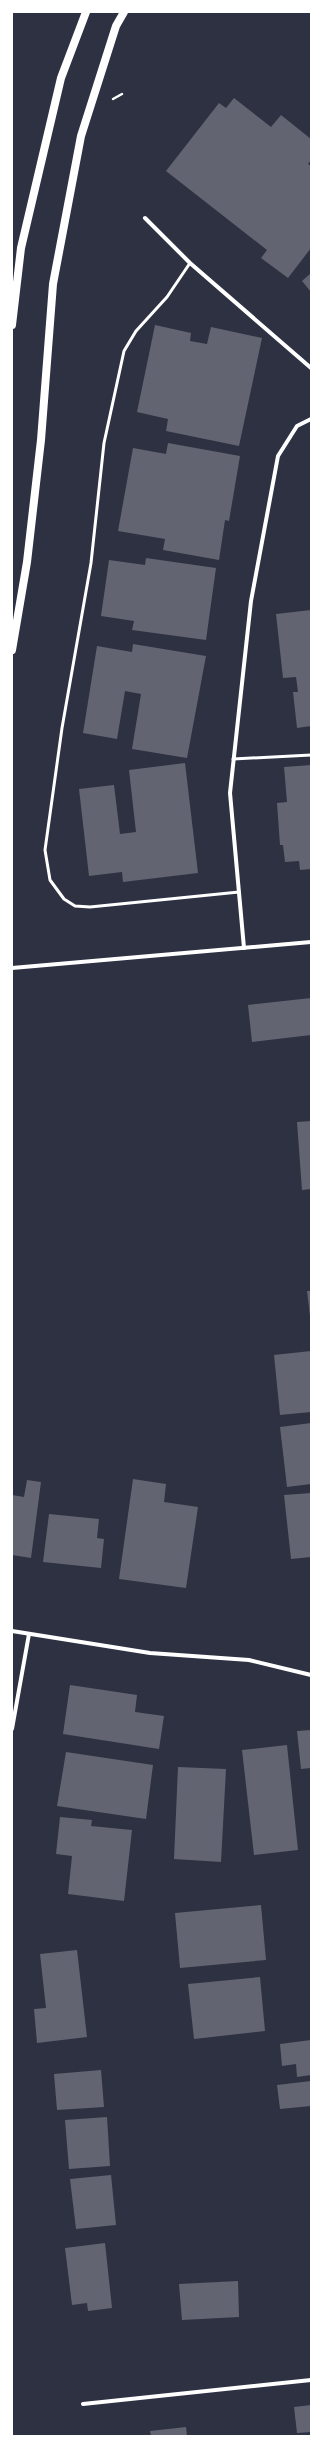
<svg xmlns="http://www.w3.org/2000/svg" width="323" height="2448" viewBox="0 0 323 2448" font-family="Poppins,sans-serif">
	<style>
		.building { fill: #626471 }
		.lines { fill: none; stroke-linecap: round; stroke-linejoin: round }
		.path { stroke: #fff; stroke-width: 2.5 }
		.service { stroke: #fff; stroke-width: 3 }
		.minor { stroke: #fff; stroke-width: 4 }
		.secondary { stroke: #fff; stroke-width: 8 }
	</style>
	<rect width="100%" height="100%" fill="#2d3142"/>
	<g class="building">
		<polygon points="234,98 271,127 281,115 311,139 311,160 308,164 311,166 311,248 288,278 261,258 267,250 166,171 219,103 226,108"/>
		<polygon points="311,273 311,292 302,281"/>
		<polygon points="155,325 191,333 190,341 207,344 211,327 262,338 239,446 166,431 168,419 137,412"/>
		<polygon points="168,443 240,456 229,521 225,520 219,560 163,550 165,539 118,531 133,448 166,454"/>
		<polygon points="146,558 216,568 206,640 132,630 134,621 101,616 109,560 145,565"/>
		<polygon points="311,610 311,726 297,728 293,692 298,692 296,677 283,678 276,614"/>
		<polygon points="133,644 206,656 187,758 132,749 141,694 125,691 117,739 83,733 97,646 132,652"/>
		<polygon points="185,763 198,873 123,882 122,872 89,876 79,789 114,785 120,834 136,832 129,770"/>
		<polygon points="311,765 311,869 300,870 299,861 285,862 283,845 280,845 277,803 287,802 284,767"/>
		<polygon points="311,998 311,1035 252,1042 248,1005"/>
		<polygon points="311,1121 311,1189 302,1190 297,1122"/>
		<polygon points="307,1291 311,1291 311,1316 310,1316"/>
		<polygon points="311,1351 311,1412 280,1415 274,1355"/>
		<polygon points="311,1423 311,1484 287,1487 280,1427"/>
		<polygon points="133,1479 166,1484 164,1502 198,1507 186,1588 119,1579"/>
		<polygon points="27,1480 41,1482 31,1558 12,1555 12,1495 24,1497"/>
		<polygon points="311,1493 311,1557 291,1559 284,1495"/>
		<polygon points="49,1514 99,1519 97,1538 104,1539 101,1568 43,1562"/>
		<polygon points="70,1685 137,1695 135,1712 164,1716 159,1749 63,1734"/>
		<polygon points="311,1730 311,1768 301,1769 297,1731"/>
		<polygon points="287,1745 298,1850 254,1855 242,1750"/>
		<polygon points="66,1752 153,1765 146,1819 57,1806"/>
		<polygon points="178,1767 226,1769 221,1862 174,1859"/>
		<polygon points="60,1817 92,1820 91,1826 132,1830 124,1901 68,1894 72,1856 56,1854"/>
		<polygon points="261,1905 266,1960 180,1968 175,1913"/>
		<polygon points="77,1950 87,2037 37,2043 34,2009 46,2008 40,1954"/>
		<polygon points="260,1977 265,2031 194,2039 188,1984"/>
		<polygon points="311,2040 311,2075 297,2077 296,2064 282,2066 280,2044"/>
		<polygon points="101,2070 104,2107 57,2110 54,2074"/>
		<polygon points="311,2081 311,2106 280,2109 277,2085"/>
		<polygon points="107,2117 110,2166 69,2169 65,2120"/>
		<polygon points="111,2175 116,2225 76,2229 70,2179"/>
		<polygon points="105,2243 112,2308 88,2311 87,2303 72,2305 65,2248"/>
		<polygon points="238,2281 239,2317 182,2320 179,2284"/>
		<polygon points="311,2405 311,2432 297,2433 294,2407"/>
		<polygon points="186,2427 187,2436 151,2436 150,2431"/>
	</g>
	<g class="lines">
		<polyline class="path" points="113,99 122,94"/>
		<g class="service">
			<polyline points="190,263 167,297 136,331 124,351 104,443 91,563 62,728 45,850 50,880 64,899 75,906 90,907 239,892"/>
			<polyline points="233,759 311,755"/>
		</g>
		<g class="minor">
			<polyline points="145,218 190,263 311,368"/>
			<polyline points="244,948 230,793 251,601 278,456 297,426 311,419"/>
			<polyline points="12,968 311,942"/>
			<polyline points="12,1631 150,1653 249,1660 311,1675"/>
			<polyline points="12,1729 29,1634"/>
			<polyline points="83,2404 311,2380"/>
		</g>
		<g class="secondary">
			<polyline points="12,325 21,248 61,78 86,12"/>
			<polyline points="12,650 27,562 41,440 53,284 81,136 116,26 124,12"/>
		</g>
	</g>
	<rect width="323" height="2448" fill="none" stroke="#ffffff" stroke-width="26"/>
</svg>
